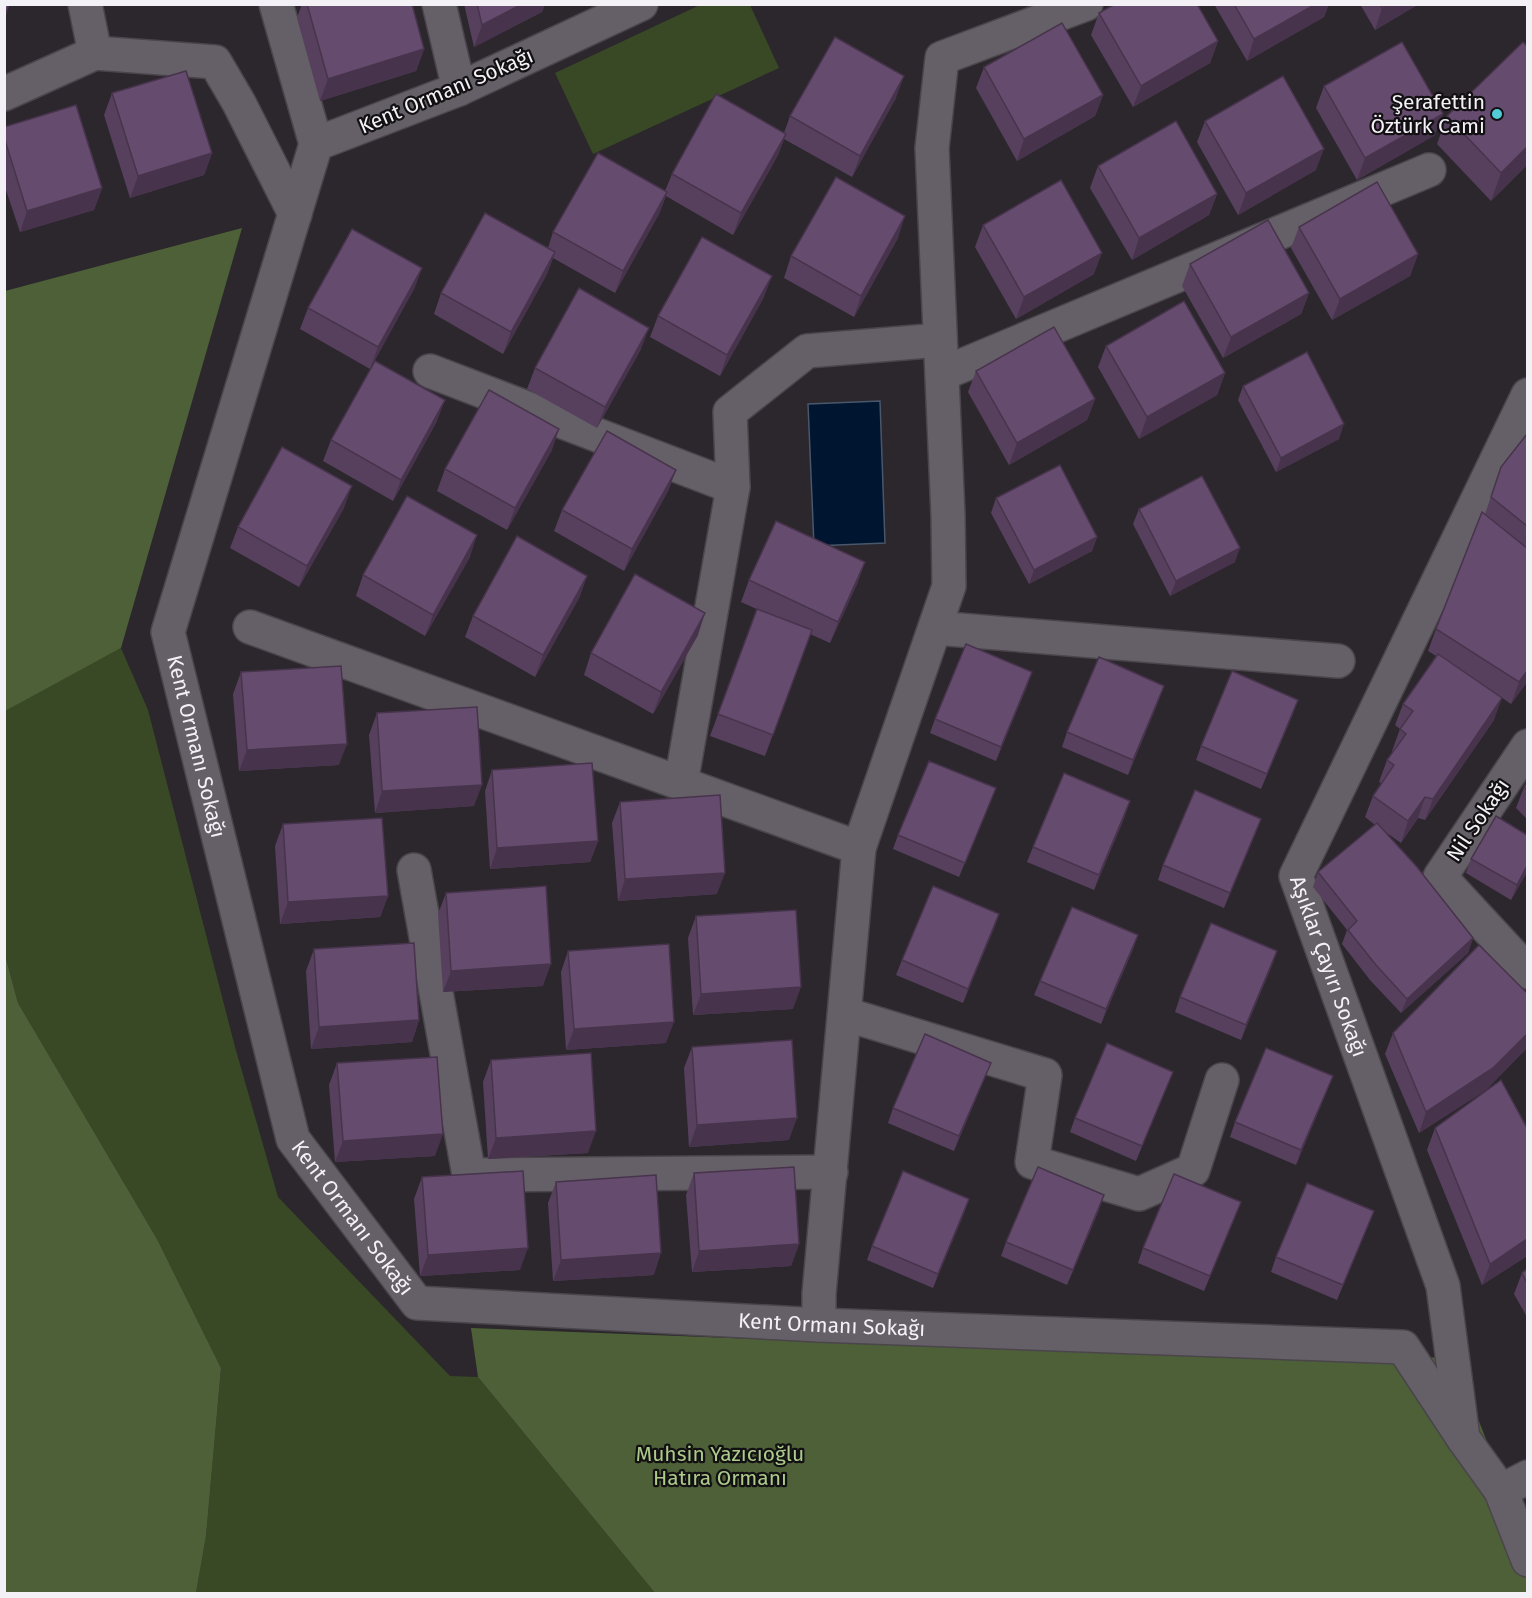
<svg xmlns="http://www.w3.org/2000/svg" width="1532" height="1598" viewBox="0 0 1532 1598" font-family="'Fira Sans',sans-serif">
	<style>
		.green { fill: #394925 }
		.forest { fill: #4e6038 }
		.water { fill: #001530; stroke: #49576b; stroke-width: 1.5 }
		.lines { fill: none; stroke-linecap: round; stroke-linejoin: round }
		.minor-casing { stroke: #4a454b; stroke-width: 36 }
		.minor { stroke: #656067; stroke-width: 33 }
		.wall { fill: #57405e }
		.shaded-wall { fill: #47344c }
		.building { fill: #654b6d; stroke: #47344c; stroke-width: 1.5 }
		.poi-dot { fill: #52cbd7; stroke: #121013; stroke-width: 2 }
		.labels { text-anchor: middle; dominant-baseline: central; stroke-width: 4.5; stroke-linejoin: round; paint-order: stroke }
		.street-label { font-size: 21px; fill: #f4f1f6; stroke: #121013 }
		.poi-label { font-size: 21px; fill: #f4f1f6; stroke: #121013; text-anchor: end }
		.park-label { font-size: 21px; fill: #acca89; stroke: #121013 }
	</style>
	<rect width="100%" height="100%" fill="#2b272d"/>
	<g class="green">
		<polygon points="702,4 750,5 779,68 593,154 555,73"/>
		<polygon points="121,648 148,710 235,1047 278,1197 450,1376 478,1377 655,1593 196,1593 206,1536 221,1368 157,1239 18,1003 5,955 4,711"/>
	</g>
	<g class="forest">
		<polygon points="242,228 121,648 5,711 5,291"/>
		<polygon points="5,955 18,1003 157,1239 221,1368 206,1536 196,1593 5,1593"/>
		<polygon points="471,1328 839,1342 1454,1358 1527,1543 1527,1593 655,1593 478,1377"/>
	</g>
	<polygon class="water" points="880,401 885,543 814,546 808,404"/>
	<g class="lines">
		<g class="minor-casing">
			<g id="minor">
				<polyline points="85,4 95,53"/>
				<polyline points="276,4 316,144"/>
				<polyline points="439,4 459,89"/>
				<path id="s1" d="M641,4l-182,85 -143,55 -148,488 125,507 124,164 402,22 584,22 60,91"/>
				<polyline points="4,94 95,53 215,62 239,103 295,214"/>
				<polyline points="430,371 733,487"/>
				<polyline points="942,374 1429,170"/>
				<path id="s2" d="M1528,395l-232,481 147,410 20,152 38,53 27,69"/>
				<polyline points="250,627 859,848"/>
				<polyline points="935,628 1338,661"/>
				<polyline points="1528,746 1440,877 1528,972"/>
				<polyline points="681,783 733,487 730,412 807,351 940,340"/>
				<polyline points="414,870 469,1175 831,1172"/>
				<polyline points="845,1014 1045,1075 1032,1162 1139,1194 1193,1170 1222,1080"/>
				<polyline points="819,1325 819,1294 859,848 949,586 948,515 932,148 942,58 1086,4"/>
				<polyline points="1501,1491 1528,1477"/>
			</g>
		</g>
		<use href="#minor" class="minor"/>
	</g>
	<g class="wall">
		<polygon points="302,4 412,4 424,49 416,71 320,101 297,18"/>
		<polygon points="464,4 545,4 542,12 474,47"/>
		<polygon points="1214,4 1329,4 1324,17 1247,61"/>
		<polygon points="1360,4 1419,4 1375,30"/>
		<polygon points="1099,13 1218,41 1210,63 1133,107 1091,35"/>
		<polygon points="984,67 1103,95 1095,116 1017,161 976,88"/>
		<polygon points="1324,86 1435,135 1357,180 1316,108"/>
		<polygon points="112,93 212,153 204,175 130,198 104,115"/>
		<polygon points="896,98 852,177 784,139 778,155 733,235 666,196 659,214 615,293 553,258 547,274 503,354 434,314 441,293 548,248 553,232 665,191 672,174 784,133 790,116"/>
		<polygon points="1447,116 1527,165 1491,201 1437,144"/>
		<polygon points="1205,121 1316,170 1238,215 1197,142"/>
		<polygon points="4,127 102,188 94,210 20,232 4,184"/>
		<polygon points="1098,166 1217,194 1209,215 1132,260 1090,188"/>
		<polygon points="983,225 1094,274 1016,319 975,247"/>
		<polygon points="1299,227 1418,254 1410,276 1332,320 1291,248"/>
		<polygon points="898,238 854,317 784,278 791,256"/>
		<polygon points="1190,264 1309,293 1301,314 1223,358 1182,286"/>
		<polygon points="422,268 414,289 370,369 300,329 308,308"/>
		<polygon points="764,297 720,376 650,337 658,316"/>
		<polygon points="1106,346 1225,373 1217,395 1139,439 1098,367"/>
		<polygon points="641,349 597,428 527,389 535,368"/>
		<polygon points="976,371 1095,399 1087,420 1009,465 968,392"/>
		<polygon points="1243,386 1339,439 1276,472 1238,400"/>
		<polygon points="437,421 393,501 323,461 331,440"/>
		<polygon points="1527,434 1527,682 1511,704 1495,693 1494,720 1425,820 1418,818 1401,843 1384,831 1473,938 1468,953 1401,1013 1370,980 1342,944 1347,930 1313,887 1318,872 1375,825 1365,817 1373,796 1381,783 1379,782 1387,760 1393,752 1392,751 1400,729 1395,725 1403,704 1436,656 1428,651 1436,629 1485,514 1501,467"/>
		<polygon points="552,450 507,530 437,491 445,469"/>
		<polygon points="676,470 668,491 624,571 554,531 562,510"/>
		<polygon points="996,498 1097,537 1092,551 1029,584 991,513"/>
		<polygon points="344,508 299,587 230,548 238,527"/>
		<polygon points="1139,509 1235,562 1170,596 1133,524"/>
		<polygon points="470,557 425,636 356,596 363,575"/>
		<polygon points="865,562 857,584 830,643 810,634 765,756 710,736 757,609 761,611 741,602 749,580"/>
		<polygon points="587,576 579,598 535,677 465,637 473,616"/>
		<polygon points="698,635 653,714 584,675 591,653"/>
		<polygon points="241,672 339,765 239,771 233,694"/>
		<polygon points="1032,672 996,761 930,733 935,719"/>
		<polygon points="1159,700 1128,775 1062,747 1067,732"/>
		<polygon points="377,713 474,806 375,813 369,735"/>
		<polygon points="1293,714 1261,789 1196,760 1201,746"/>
		<polygon points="492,770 598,841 590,862 490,869 485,791"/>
		<polygon points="1527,783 1527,819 1516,808 1524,787"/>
		<polygon points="620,802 717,894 618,901 612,823"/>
		<polygon points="990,803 959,877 893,849 898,835"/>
		<polygon points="1125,816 1094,890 1027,862 1033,847"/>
		<polygon points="1261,819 1224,908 1158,880 1163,865"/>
		<polygon points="283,824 388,896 380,917 280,924 275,846"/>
		<polygon points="1471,859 1527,872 1511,900 1466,873"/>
		<polygon points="446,893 543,986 443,992 438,914"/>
		<polygon points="999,914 963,1003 896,975 902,960"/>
		<polygon points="696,916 793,1009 693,1015 688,938"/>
		<polygon points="1138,935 1101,1024 1034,995 1040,981"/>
		<polygon points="314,949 419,1020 412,1042 311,1049 306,971"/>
		<polygon points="568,951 666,1043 566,1050 561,972"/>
		<polygon points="1277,951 1241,1040 1175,1012 1180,997"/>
		<polygon points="1527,993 1527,1048 1486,1090 1419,1133 1385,1054 1393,1033"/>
		<polygon points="692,1047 789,1140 689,1147 684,1068"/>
		<polygon points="491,1060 588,1153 488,1159 483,1082"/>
		<polygon points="337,1063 435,1156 335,1162 329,1085"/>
		<polygon points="991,1063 954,1151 888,1123 893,1108"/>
		<polygon points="1173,1072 1136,1161 1070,1132 1075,1118"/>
		<polygon points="1327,1091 1296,1165 1230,1137 1235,1122"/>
		<polygon points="1435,1128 1527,1128 1527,1256 1482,1285 1427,1150"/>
		<polygon points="694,1173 799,1244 791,1266 692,1272 686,1195"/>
		<polygon points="422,1177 520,1270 420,1276 414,1199"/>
		<polygon points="556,1182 654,1275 553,1281 548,1203"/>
		<polygon points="969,1199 933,1288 867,1260 872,1246"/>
		<polygon points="1099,1210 1067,1285 1001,1256 1006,1242"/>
		<polygon points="1374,1211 1337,1300 1271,1272 1276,1257"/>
		<polygon points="1235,1217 1204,1291 1138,1263 1143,1248"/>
		<polygon points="1527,1269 1527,1317 1514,1294 1522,1273"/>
	</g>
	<g class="shaded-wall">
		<polygon points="522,4 545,4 542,12 474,47 482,25"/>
		<polygon points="1316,4 1329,4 1324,17 1247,61 1254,39"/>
		<polygon points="1389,4 1419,4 1375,30 1382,8"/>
		<polygon points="1218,41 1210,63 1133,107 1141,86"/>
		<polygon points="424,49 416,71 320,101 328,79"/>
		<polygon points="904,76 896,98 852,177 860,156"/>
		<polygon points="1103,95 1095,116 1017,161 1024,139"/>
		<polygon points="1443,114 1435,135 1357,180 1365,158"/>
		<polygon points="786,134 778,155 733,235 741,213"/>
		<polygon points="1527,147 1527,165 1491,201 1501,173"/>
		<polygon points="1324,149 1316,170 1238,215 1246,193"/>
		<polygon points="212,153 204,175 130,198 138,176"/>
		<polygon points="102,188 94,210 20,232 27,211"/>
		<polygon points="667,192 659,214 615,293 623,271"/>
		<polygon points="1217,194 1209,215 1132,260 1139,238"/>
		<polygon points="905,216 898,238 854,317 861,296"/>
		<polygon points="555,252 547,274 503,354 511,332"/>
		<polygon points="1102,253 1094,274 1016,319 1024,297"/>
		<polygon points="1418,254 1410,276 1332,320 1340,299"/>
		<polygon points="422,268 414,289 370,369 378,347"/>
		<polygon points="772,276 764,297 720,376 727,355"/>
		<polygon points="1309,293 1301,314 1223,358 1231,337"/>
		<polygon points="649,328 641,349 597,428 605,407"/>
		<polygon points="1225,373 1217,395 1139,439 1147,417"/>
		<polygon points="1095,399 1087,420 1009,465 1017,443"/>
		<polygon points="445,400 437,421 393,501 401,480"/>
		<polygon points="1344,424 1339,439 1276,472 1281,458"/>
		<polygon points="559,429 552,450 507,530 515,508"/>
		<polygon points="676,470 668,491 624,571 632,549"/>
		<polygon points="352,486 344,508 299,587 307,566"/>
		<polygon points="477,535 470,557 425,636 433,615"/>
		<polygon points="1097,537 1092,551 1029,584 1034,570"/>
		<polygon points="1240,548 1235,562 1170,596 1176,581"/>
		<polygon points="865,562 857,584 830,643 838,622"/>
		<polygon points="587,576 579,598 535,677 543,655"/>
		<polygon points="705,613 698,635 653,714 661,692"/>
		<polygon points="1527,671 1527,682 1511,704 1519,682"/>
		<polygon points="1032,672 1027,687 996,761 1001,747"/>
		<polygon points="1164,686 1159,700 1128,775 1133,760"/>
		<polygon points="1502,698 1494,720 1425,820 1433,799"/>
		<polygon points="1298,700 1293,714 1261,789 1267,774"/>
		<polygon points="347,744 339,765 239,771 247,750"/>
		<polygon points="482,785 474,806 375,813 382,791"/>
		<polygon points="1425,797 1418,818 1401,843 1408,821"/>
		<polygon points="1130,801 1125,816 1094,890 1099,875"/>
		<polygon points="1261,819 1256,833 1224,908 1230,893"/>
		<polygon points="598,841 590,862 490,869 497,848"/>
		<polygon points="1527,866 1527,872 1511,900 1517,885"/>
		<polygon points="725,873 717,894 618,901 625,879"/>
		<polygon points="388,896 380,917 280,924 288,902"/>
		<polygon points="999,914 994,929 963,1003 968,989"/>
		<polygon points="1138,935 1133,950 1101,1024 1106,1009"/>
		<polygon points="1473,938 1468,953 1401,1013 1407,999"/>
		<polygon points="1277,951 1272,966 1241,1040 1246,1025"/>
		<polygon points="551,964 543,986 443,992 451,971"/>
		<polygon points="801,987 793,1009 693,1015 701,994"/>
		<polygon points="419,1020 412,1042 311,1049 319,1027"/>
		<polygon points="674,1022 666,1043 566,1050 574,1029"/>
		<polygon points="1527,1034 1527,1048 1486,1090 1419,1133 1426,1112"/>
		<polygon points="991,1063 985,1077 954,1151 959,1136"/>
		<polygon points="1333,1076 1327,1091 1296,1165 1301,1150"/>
		<polygon points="797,1118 789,1140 689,1147 697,1125"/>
		<polygon points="596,1131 588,1153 488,1159 496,1138"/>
		<polygon points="443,1134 435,1156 335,1162 343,1141"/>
		<polygon points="1104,1195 1099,1210 1067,1285 1073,1270"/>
		<polygon points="969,1199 964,1214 933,1288 938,1274"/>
		<polygon points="1527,1239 1527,1256 1482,1285 1490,1264"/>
		<polygon points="799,1244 791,1266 692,1272 699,1251"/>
		<polygon points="528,1248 520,1270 420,1276 428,1255"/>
		<polygon points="661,1253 654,1275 553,1281 561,1260"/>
	</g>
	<g class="building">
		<polygon points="4,4 9,4 4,19"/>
		<polygon points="307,4 412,4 424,49 328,79"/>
		<polygon points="477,4 522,4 482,25"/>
		<polygon points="1115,4 1197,4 1218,41 1141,86 1099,13"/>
		<polygon points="1234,4 1316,4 1254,39"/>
		<polygon points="1380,4 1389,4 1382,8"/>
		<polygon points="1062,23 1103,95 1024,139 984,67"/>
		<polygon points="835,37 904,76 860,156 790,116"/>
		<polygon points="1402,42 1443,114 1365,158 1324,86"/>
		<polygon points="1523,42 1527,46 1527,147 1501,173 1447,116"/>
		<polygon points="186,71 212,153 138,176 112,93"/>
		<polygon points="1283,76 1324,149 1246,193 1205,121"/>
		<polygon points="716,94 786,134 741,213 672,174"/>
		<polygon points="76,105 102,188 27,211 4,137 4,127"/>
		<polygon points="1176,121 1217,194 1139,238 1098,166"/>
		<polygon points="598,153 667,192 623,271 553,232"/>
		<polygon points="836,177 905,216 861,296 791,256"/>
		<polygon points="1061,180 1102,253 1024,297 983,225"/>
		<polygon points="1377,182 1418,254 1340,299 1299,227"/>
		<polygon points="485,213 555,252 511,332 441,293"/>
		<polygon points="1268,220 1309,293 1231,337 1190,264"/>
		<polygon points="352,229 422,268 378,347 308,308"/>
		<polygon points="702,237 772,276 727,355 658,316"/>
		<polygon points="579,288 649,328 605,407 535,368"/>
		<polygon points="1184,301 1225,373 1147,417 1106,346"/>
		<polygon points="1054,327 1095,399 1017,443 976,371"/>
		<polygon points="1307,352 1344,424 1281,458 1243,386"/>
		<polygon points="375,361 445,400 401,480 331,440"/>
		<polygon points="489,390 559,429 515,508 445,469"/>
		<polygon points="607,431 676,470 632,549 562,510"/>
		<polygon points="1527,434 1527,526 1491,497 1501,467"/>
		<polygon points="282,447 352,486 307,566 238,527"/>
		<polygon points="1060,465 1097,537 1034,570 996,498"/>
		<polygon points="1202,476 1240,548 1176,581 1139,509"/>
		<polygon points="407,496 477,535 433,615 363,575"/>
		<polygon points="1482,512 1527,548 1527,671 1519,682 1436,629"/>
		<polygon points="776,521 865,562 838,622 749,580"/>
		<polygon points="517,536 587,576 543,655 473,616"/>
		<polygon points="635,574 705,613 661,692 591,653"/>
		<polygon points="757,609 812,630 773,735 718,714"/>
		<polygon points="966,644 1032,672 1001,747 935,719"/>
		<polygon points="1438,654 1502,698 1433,799 1425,797 1408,821 1373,796 1394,765 1387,760 1406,734 1400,729 1413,711 1403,704"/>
		<polygon points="1099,657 1164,686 1133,760 1067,732"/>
		<polygon points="341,666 347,744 247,750 241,672"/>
		<polygon points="1232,671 1298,700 1267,774 1201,746"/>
		<polygon points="477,707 482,785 382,791 377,713"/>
		<polygon points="929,761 996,788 965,863 898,835"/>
		<polygon points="592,763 598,841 497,848 492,770"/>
		<polygon points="1064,773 1130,801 1099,875 1033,847"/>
		<polygon points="1527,783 1527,790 1524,787"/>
		<polygon points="1195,790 1261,819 1230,893 1163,865"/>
		<polygon points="720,795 725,873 625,879 620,802"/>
		<polygon points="1496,816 1527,835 1527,866 1517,885 1471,859"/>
		<polygon points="382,818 388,896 288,902 283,824"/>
		<polygon points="1377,823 1417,867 1473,938 1407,999 1376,965 1348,930 1357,921 1318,872"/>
		<polygon points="546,886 551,964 451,971 446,893"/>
		<polygon points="933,886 999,914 968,989 902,960"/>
		<polygon points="1072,907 1138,935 1106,1009 1040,981"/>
		<polygon points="796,910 801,987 701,994 696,916"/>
		<polygon points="1211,923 1277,951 1246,1025 1180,997"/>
		<polygon points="414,943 419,1020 319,1027 314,949"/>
		<polygon points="669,944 674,1022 574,1029 568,951"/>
		<polygon points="1479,945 1527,993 1527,1034 1493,1068 1426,1112 1393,1033"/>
		<polygon points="925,1034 991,1063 959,1136 893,1108"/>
		<polygon points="792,1040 797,1118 697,1125 692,1047"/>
		<polygon points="1107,1043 1173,1072 1142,1146 1075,1118"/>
		<polygon points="1266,1048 1333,1076 1301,1150 1235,1122"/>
		<polygon points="591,1053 596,1131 496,1138 491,1060"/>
		<polygon points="437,1057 443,1134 343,1141 337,1063"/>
		<polygon points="1501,1080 1527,1128 1527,1239 1490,1264 1435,1128"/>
		<polygon points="794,1167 799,1244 699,1251 694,1173"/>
		<polygon points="1038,1167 1104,1195 1073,1270 1006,1242"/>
		<polygon points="523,1171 528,1248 428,1255 422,1177"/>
		<polygon points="903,1171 969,1199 938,1274 872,1246"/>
		<polygon points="1174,1174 1241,1202 1210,1276 1143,1248"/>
		<polygon points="656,1175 661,1253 561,1260 556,1182"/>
		<polygon points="1307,1183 1374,1211 1343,1285 1276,1257"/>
		<polygon points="1527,1269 1527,1283 1522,1273"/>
	</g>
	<circle class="poi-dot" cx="1497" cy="114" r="6"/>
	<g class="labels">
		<g class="street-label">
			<text transform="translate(446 91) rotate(-23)">Kent Ormanı Sokağı</text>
			<text stroke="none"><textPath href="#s1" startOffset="982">Kent Ormanı Sokağı</textPath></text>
			<text transform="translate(1478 820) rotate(-56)">Nil Sokağı</text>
			<text stroke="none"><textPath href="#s2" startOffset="630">Aşıklar Çayırı Sokağı</textPath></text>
			<text stroke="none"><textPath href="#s1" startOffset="1485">Kent Ormanı Sokağı</textPath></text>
			<text stroke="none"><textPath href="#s1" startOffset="2007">Kent Ormanı Sokağı</textPath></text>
		</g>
		<g class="poi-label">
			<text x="1485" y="102">Şerafettin<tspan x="1485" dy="24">Öztürk Cami</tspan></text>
		</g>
		<g class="park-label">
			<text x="720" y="1454">Muhsin Yazıcıoğlu<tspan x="720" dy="24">Hatıra Ormanı</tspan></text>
		</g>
	</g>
	<rect width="1532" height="1598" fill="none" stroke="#f4f1f6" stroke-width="12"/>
</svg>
